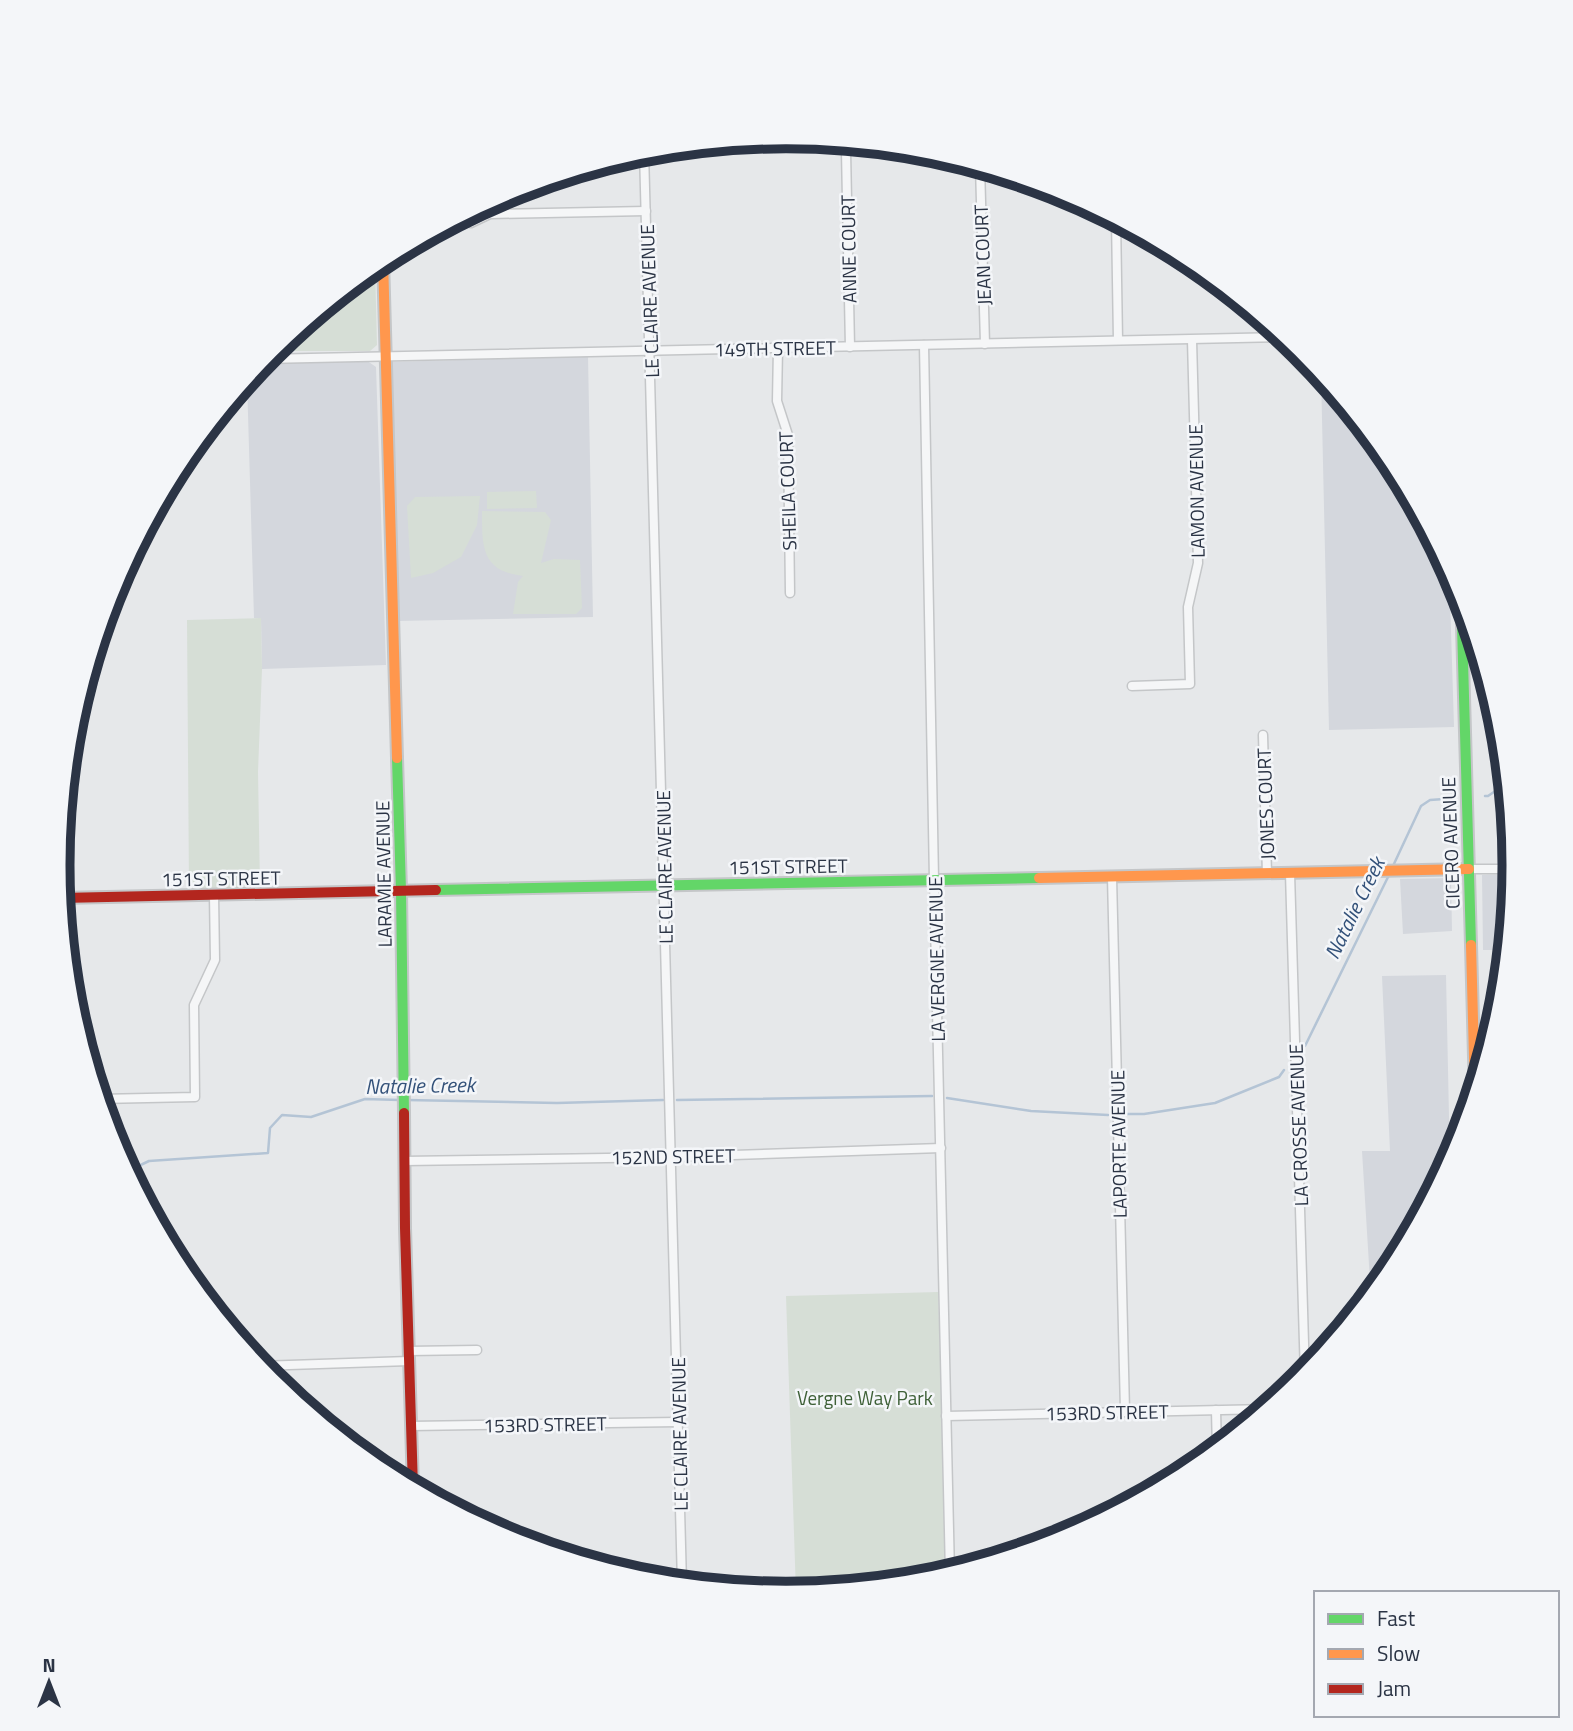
<svg xmlns="http://www.w3.org/2000/svg" width="1573" height="1731" viewBox="0 0 1573 1731" font-family="'Titillium Web',sans-serif">
	<style>
		.built { fill: #d4d7dd }
		.green { fill: #d6ded6 }
		.lines { fill: none; stroke-linecap: round; stroke-linejoin: round }
		.stream { stroke: #b4c4d5; stroke-width: 2.5 }
		.street-casing { stroke: #c4c6c8; stroke-width: 11 }
		.fast-casing { stroke: #c4c6c8; stroke-width: 14 }
		.slow-casing { stroke: #c4c6c8; stroke-width: 14 }
		.jam-casing { stroke: #c4c6c8; stroke-width: 14 }
		.street { stroke: #f5f6f7; stroke-width: 8 }
		.fast { stroke: #63d668; stroke-width: 10 }
		.slow { stroke: #ff974d; stroke-width: 10 }
		.jam { stroke: #b3261e; stroke-width: 10 }
		.labels { text-anchor: middle; dominant-baseline: central; stroke-width: 5; stroke-linejoin: round; paint-order: stroke }
		.street-label { font-size: 19px; fill: #2b3445; stroke: #f4f6f9 }
		.park-label { font-size: 19px; fill: #3f6138; stroke: #f4f6f9 }
		.water-label { font-size: 21px; font-style: italic; fill: #34527a; stroke: #f4f6f9 }
		.rim { fill: none; stroke: #2b3445; stroke-width: 9 }
	</style>
	<rect width="100%" height="100%" fill="#e6e8ea"/>
	<g class="built">
		<polygon points="588,356 593,617 397,621 391,362"/>
		<polygon points="366,360 376,367 386,665 262,669 261,619 254,618 247,380 262,362"/>
		<polygon points="1321,374 1393,461 1449,567 1454,727 1329,730"/>
		<polygon points="1514,874 1507,950 1483,950 1482,875"/>
		<polygon points="1451,878 1452,931 1403,934 1400,879"/>
		<polygon points="1446,975 1450,1164 1392,1271 1371,1297 1362,1151 1390,1151 1382,976"/>
	</g>
	<g class="green">
		<polygon points="375,265 377,345 370,351 270,351"/>
		<polygon points="536,491 537,508 487,509 487,492"/>
		<polygon points="480,496 477,525 461,557 433,573 411,578 407,506 415,497"/>
		<path d="M482,511l63,1 6,8 -10,43 13,-4 26,1 2,48 -6,6h-63l5,-32 5,-6c-42,-5 -41,-30 -41,-65z"/>
		<polygon points="261,618 262,669 258,772 260,887 189,889 187,620"/>
		<polygon points="938,1292 947,1575 928,1580 796,1593 786,1296"/>
	</g>
	<g class="lines">
		<g class="stream">
			<polyline points="1485,796 1488,796 1507,783"/>
			<polyline points="1393,866 1421,806 1430,800 1444,799"/>
			<polyline points="1305,1046 1389,875"/>
			<polyline points="947,1098 1031,1111 1108,1115"/>
			<polyline points="407,1100 557,1103 663,1100"/>
			<polyline points="677,1100 932,1096"/>
			<polyline points="1125,1114 1144,1114 1215,1103 1279,1077 1284,1070"/>
			<polyline points="128,1171 149,1161 268,1153 270,1128 282,1115 311,1117 365,1099 400,1100"/>
		</g>
		<g class="street-casing">
			<g id="street">
				<polyline points="644,151 682,1584"/>
				<polyline points="846,151 850,347"/>
				<polyline points="980,166 985,344"/>
				<polyline points="1116,219 1118,340"/>
				<polyline points="471,223 490,214 646,211"/>
				<polyline points="924,345 934,880 950,1574"/>
				<polyline points="778,348 777,401 788,435 790,593"/>
				<polyline points="264,359 1286,337"/>
				<polyline points="1132,686 1190,684 1188,607 1198,563 1192,340"/>
				<polyline points="1263,735 1267,874"/>
				<polyline points="1469,869 1515,869"/>
				<polyline points="1290,873 1305,1377"/>
				<polyline points="1112,877 1125,1411"/>
				<polyline points="99,1099 195,1097 194,1005 215,960 214,895"/>
				<polyline points="404,1161 672,1157 941,1148"/>
				<polyline points="408,1351 477,1350"/>
				<polyline points="259,1366 409,1361"/>
				<polyline points="1216,1410 1217,1451"/>
				<polyline points="946,1416 1268,1409"/>
				<polyline points="411,1426 678,1422"/>
			</g>
		</g>
		<g class="fast-casing">
			<g id="fast">
				<polyline points="1461,590 1471,945"/>
				<polyline points="397,758 401,891 404,1113"/>
				<polyline points="436,890 1039,878"/>
			</g>
		</g>
		<g class="slow-casing">
			<g id="slow">
				<polyline points="383,259 397,758"/>
				<polyline points="1039,878 1469,869"/>
				<polyline points="1471,945 1475,1094"/>
			</g>
		</g>
		<g class="jam-casing">
			<g id="jam">
				<polyline points="61,898 436,890"/>
				<polyline points="404,1113 405,1228 413,1488"/>
			</g>
		</g>
		<use href="#street" class="street"/>
		<use href="#fast" class="fast"/>
		<use href="#slow" class="slow"/>
		<use href="#jam" class="jam"/>
	</g>
	<g class="labels">
		<g class="street-label">
			<text transform="translate(848 249) rotate(-91)">ANNE COURT</text>
			<text transform="translate(982 255) rotate(-92)">JEAN COURT</text>
			<text transform="translate(649 301) rotate(-92)">LE CLAIRE AVENUE</text>
			<text transform="translate(775 348) rotate(-1)">149TH STREET</text>
			<text transform="translate(787 491) rotate(-92)">SHEILA COURT</text>
			<text transform="translate(1196 491) rotate(-91)">LAMON AVENUE</text>
			<text transform="translate(1265 804) rotate(-92)">JONES COURT</text>
			<text transform="translate(1450 843) rotate(-92)">CICERO AVENUE</text>
			<text transform="translate(788 866) rotate(-1)">151ST STREET</text>
			<text transform="translate(664 867) rotate(-91)">LE CLAIRE AVENUE</text>
			<text transform="translate(383 874) rotate(-91)">LARAMIE AVENUE</text>
			<text transform="translate(221 878) rotate(-1)">151ST STREET</text>
			<text transform="translate(936 959) rotate(-91)">LA VERGNE AVENUE</text>
			<text transform="translate(1298 1125) rotate(-92)">LA CROSSE AVENUE</text>
			<text transform="translate(1118 1144) rotate(-91)">LAPORTE AVENUE</text>
			<text transform="translate(673 1156) rotate(-1)">152ND STREET</text>
			<text transform="translate(1107 1412) rotate(-1)">153RD STREET</text>
			<text transform="translate(545 1424) rotate(-1)">153RD STREET</text>
			<text transform="translate(679 1434) rotate(-91)">LE CLAIRE AVENUE</text>
		</g>
		<g class="park-label">
			<text x="865" y="1397">Vergne Way Park</text>
		</g>
		<g class="water-label">
			<text transform="translate(1354 908) rotate(-64)">Natalie Creek</text>
			<text transform="translate(420 1085) rotate(-1)">Natalie Creek</text>
		</g>
	</g>
	<path d="M0 0H1573V1731H0ZM70 865a716 716 0 1 1 1432 0a716 716 0 1 1-1432 0Z" fill="#f4f6f9" fill-rule="evenodd"/>
	<path class="rim" d="M70 865a716 716 0 1 1 1432 0a716 716 0 1 1-1432 0Z"/>
	<rect x="1314" y="1591" width="245" height="126" fill="#f4f6f9" stroke="#a4a8b1" stroke-width="2"/>
	<rect x="1328" y="1614" width="35" height="10" fill="#63d668" stroke="#a4a8b1" stroke-width="2"/>
	<text x="1377" y="1626" font-size="21" fill="#2b3445">Fast</text>
	<rect x="1328" y="1649" width="35" height="10" fill="#ff974d" stroke="#a4a8b1" stroke-width="2"/>
	<text x="1377" y="1661" font-size="21" fill="#2b3445">Slow</text>
	<rect x="1328" y="1684" width="35" height="10" fill="#b3261e" stroke="#a4a8b1" stroke-width="2"/>
	<text x="1377" y="1696" font-size="21" fill="#2b3445">Jam</text>
	<g transform="translate(49 1682)" stroke="#f4f6f9" stroke-width="5" paint-order="stroke">
	<path d="M0-5L12 26L0 18L-12 26Z" fill="#2b3445"/>
	<text y="-10" font-size="19" font-weight="bold" text-anchor="middle" fill="#2b3445">N</text>
	</g>
</svg>
